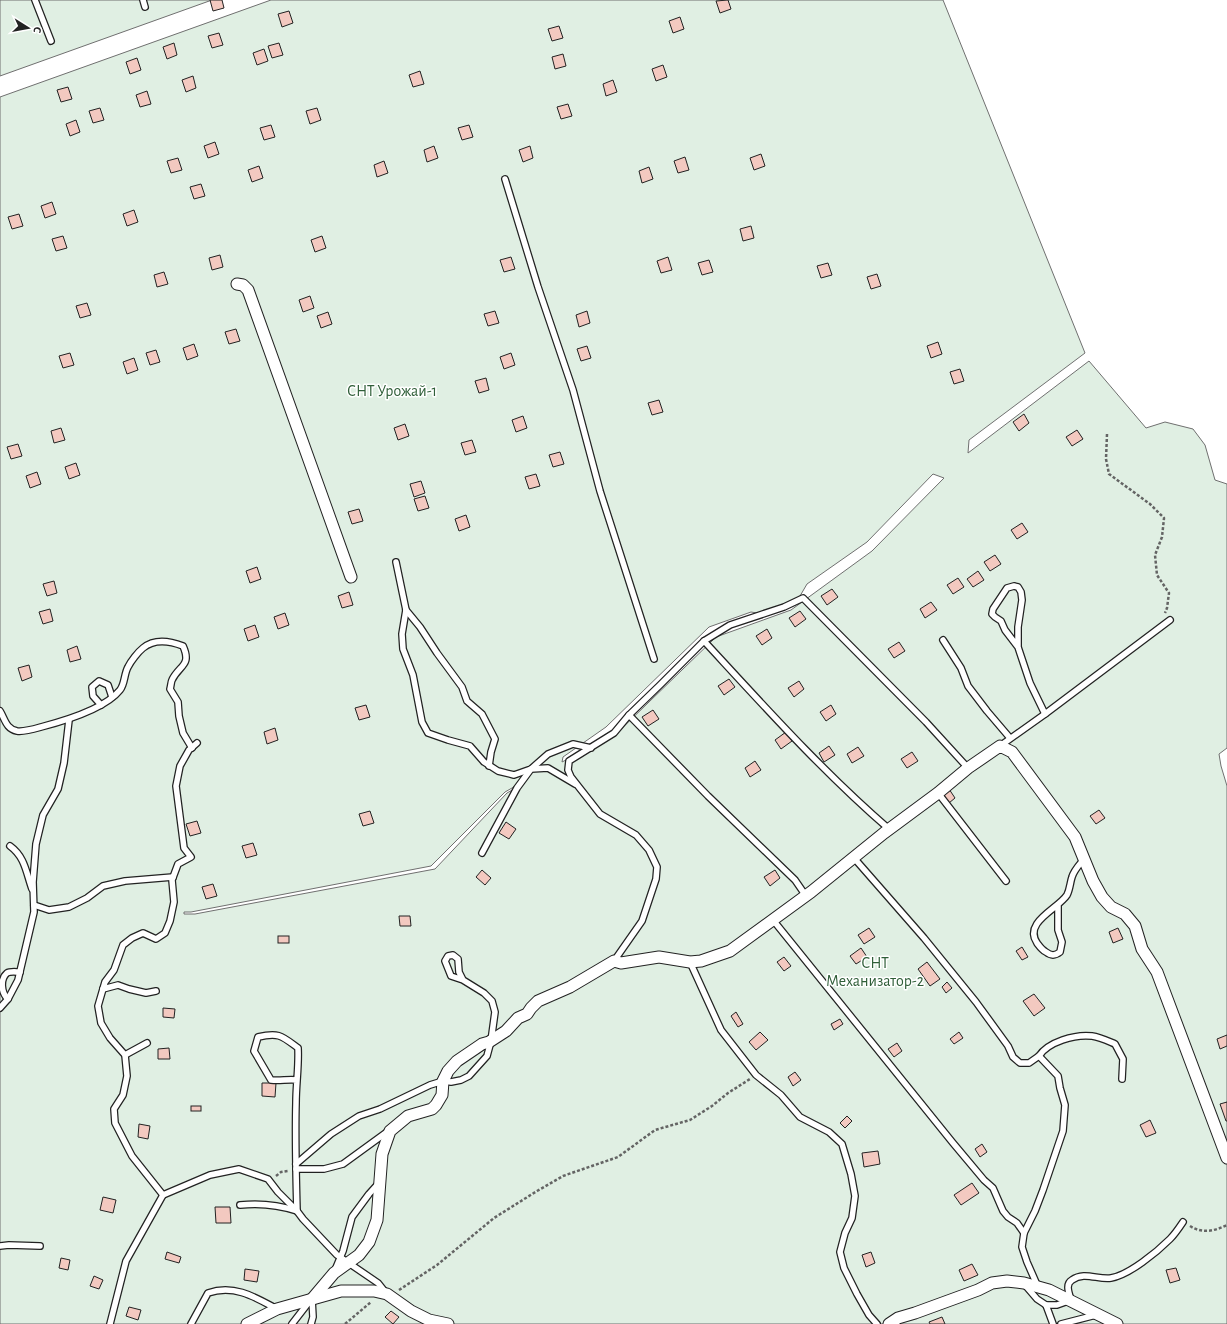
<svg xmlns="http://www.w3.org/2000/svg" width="1227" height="1324" viewBox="0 0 1227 1324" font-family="'Alegreya Sans',sans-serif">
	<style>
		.green { fill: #e0efe3; stroke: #6f6f6f; fill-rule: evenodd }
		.building { fill: #f3c9c0; stroke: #222 }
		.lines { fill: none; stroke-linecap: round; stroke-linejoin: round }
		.service-casing { stroke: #222; stroke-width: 8 }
		.minor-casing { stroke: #222; stroke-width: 13 }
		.path { stroke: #646464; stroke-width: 2.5; stroke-dasharray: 3 2; stroke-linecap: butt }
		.service { stroke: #fff; stroke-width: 5.5 }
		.minor { stroke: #fff; stroke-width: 11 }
		.labels { text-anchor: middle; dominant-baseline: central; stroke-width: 3; stroke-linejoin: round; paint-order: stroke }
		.park-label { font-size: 16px; fill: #2f5e38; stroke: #fff }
	</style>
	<rect width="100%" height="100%" fill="#fff"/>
	<g class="green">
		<polygon points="0,0 212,0 0,76"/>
		<path d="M271,0h672l142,353 -116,87 -1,13 121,-92 57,67 19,-6 28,7 12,16 10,35 12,4v264l-8,6 2,12 6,20v538h-1227v-1227zM933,474l11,4 -72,73 -81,59 -75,27 -101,98 -53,27 1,-5 43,-30 103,-100 42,-15 6,1 26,-3 17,-14 7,-12 60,-42zM519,784h4l-16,9 -72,76 -240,45h-11v-2h7l240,-46 74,-74z"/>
	</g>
	<g class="building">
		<polygon points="210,0 222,0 224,8 213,11"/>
		<polygon points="728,0 731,9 720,13 716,1"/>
		<polygon points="289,11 293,23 282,27 278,14"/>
		<polygon points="680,17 684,29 673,33 669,21"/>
		<polygon points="559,26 563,38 552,41 548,29"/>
		<polygon points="219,33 223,45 212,48 208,36"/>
		<polygon points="174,43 177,55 167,59 163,47"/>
		<polygon points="279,43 283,55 272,58 268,46"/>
		<polygon points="264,49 268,61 257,65 253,53"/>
		<polygon points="563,54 566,66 555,69 552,57"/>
		<polygon points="137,58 141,70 130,74 126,62"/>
		<polygon points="663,65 667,77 656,81 652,69"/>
		<polygon points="420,71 424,84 413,87 409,75"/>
		<polygon points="193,76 196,88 186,92 182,80"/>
		<polygon points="613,80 617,92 606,96 603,84"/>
		<polygon points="68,87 72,99 61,102 57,90"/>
		<polygon points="147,91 151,104 140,107 136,95"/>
		<polygon points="568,104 572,116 561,119 557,107"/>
		<polygon points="100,108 104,120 93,123 89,111"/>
		<polygon points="317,108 321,120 310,124 306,111"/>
		<polygon points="76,120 80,132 70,136 66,124"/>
		<polygon points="271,125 275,137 264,140 260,128"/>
		<polygon points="469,125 473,137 462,140 458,128"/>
		<polygon points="215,142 219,154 208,158 204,146"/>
		<polygon points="434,146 438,158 427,162 424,150"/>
		<polygon points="530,146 533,158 523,162 519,150"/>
		<polygon points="761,154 765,166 754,170 750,158"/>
		<polygon points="685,157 689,170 678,173 674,161"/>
		<polygon points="178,158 182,170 171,173 167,161"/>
		<polygon points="384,161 388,173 377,177 374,165"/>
		<polygon points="259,166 263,178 252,182 248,170"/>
		<polygon points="649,167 653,179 642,183 639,171"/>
		<polygon points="201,184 205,196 194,199 190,187"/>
		<polygon points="52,202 56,214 45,218 41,206"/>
		<polygon points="134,210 138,222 127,226 123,214"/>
		<polygon points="19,214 23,226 12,229 8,217"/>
		<polygon points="751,226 754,238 743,241 740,229"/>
		<polygon points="63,236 67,248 56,251 52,239"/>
		<polygon points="322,236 326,248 315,252 311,240"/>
		<polygon points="220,255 223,267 212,270 209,258"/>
		<polygon points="511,257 515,269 504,272 500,260"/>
		<polygon points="668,257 672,270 661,273 657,261"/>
		<polygon points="709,260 713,272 702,275 698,263"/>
		<polygon points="828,263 832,275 821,278 817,266"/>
		<polygon points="164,272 168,284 157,287 154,275"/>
		<polygon points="877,274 881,286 871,289 867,277"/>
		<polygon points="310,296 314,308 303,312 299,300"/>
		<polygon points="87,303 91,315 80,318 76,306"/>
		<polygon points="495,311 499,323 488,326 484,314"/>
		<polygon points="587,311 590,323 579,327 576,315"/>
		<polygon points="328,312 332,324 321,328 317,316"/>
		<polygon points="236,329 240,341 229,344 225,332"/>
		<polygon points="938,342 942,354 931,358 927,346"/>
		<polygon points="194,344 198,356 187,360 183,348"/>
		<polygon points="587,346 591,358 581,361 577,349"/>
		<polygon points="156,350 160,362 150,365 146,353"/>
		<polygon points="70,353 74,365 63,368 59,356"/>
		<polygon points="511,353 515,365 504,369 500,357"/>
		<polygon points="134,358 138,370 127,374 123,362"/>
		<polygon points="960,369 964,381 954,384 950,372"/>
		<polygon points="486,378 489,390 479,393 475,381"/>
		<polygon points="659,400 663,412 652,415 648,403"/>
		<polygon points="1024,414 1029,423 1019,431 1013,422"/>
		<polygon points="523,416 527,428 516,432 512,420"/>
		<polygon points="405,424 409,436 398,440 394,428"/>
		<polygon points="61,428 65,440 54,443 51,431"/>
		<polygon points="1077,430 1083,439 1072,446 1066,437"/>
		<polygon points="472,440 476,452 465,455 461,443"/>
		<polygon points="18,444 22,456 11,459 7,447"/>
		<polygon points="560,452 564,464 553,467 549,455"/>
		<polygon points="76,463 80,475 69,479 65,467"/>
		<polygon points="37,472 41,484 30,488 26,476"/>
		<polygon points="536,474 540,486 529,489 525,477"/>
		<polygon points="421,481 425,493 414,497 410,484"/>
		<polygon points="425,496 429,508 418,511 414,499"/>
		<polygon points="359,509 363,521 352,524 348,512"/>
		<polygon points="466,515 470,527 459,531 455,519"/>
		<polygon points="1022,523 1028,532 1017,539 1011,530"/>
		<polygon points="995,555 1001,564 990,571 984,562"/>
		<polygon points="257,567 261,579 250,583 246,571"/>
		<polygon points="978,571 984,580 973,587 967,579"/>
		<polygon points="958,578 964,587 953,594 947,585"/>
		<polygon points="54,581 57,593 47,596 43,584"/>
		<polygon points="832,589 838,597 827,605 821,596"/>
		<polygon points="349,592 353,605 342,608 338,596"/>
		<polygon points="931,602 937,610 925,618 920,609"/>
		<polygon points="50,609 53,621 43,624 39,612"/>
		<polygon points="800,611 806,619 795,627 789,618"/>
		<polygon points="285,613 289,625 278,629 274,617"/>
		<polygon points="255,625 259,637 248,641 244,629"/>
		<polygon points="767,629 772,638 762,645 756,636"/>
		<polygon points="899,642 905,651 894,658 888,649"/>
		<polygon points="77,646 81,659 70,662 67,650"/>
		<polygon points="29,665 32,677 22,681 18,668"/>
		<polygon points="729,679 735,687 724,695 718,686"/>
		<polygon points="799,681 804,689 794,697 788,688"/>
		<polygon points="366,705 370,717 359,720 355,708"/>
		<polygon points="831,705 836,714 826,721 820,712"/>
		<polygon points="653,710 659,719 648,726 642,717"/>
		<polygon points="275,728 278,740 267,744 264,732"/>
		<polygon points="786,732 792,741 781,749 775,740"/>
		<polygon points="829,746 835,755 824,762 819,753"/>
		<polygon points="858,747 864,756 852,763 847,754"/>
		<polygon points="912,752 918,761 907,768 901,759"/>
		<polygon points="755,761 761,770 750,777 745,768"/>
		<polygon points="949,789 955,798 949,803 942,794"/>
		<polygon points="1099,810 1105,818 1096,824 1090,816"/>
		<polygon points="370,811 374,823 363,826 359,814"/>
		<polygon points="197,821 201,833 190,836 186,824"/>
		<polygon points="506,822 516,829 509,839 499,833"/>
		<polygon points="253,843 257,855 246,858 242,846"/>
		<polygon points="482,870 491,878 485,885 476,877"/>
		<polygon points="775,870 780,878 770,886 764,877"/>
		<polygon points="213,884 217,896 206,899 202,887"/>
		<polygon points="399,916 410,916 411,926 400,926"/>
		<polygon points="869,928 875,937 864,944 858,935"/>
		<polygon points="1118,928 1123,939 1113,943 1109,932"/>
		<rect x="278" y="936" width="11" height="7"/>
		<polygon points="1022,947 1028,957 1022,960 1016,951"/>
		<polygon points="861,948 867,957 856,964 850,956"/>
		<polygon points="784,957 791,966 784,971 777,962"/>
		<polygon points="927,962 940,979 930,986 918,969"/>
		<polygon points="947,982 952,988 946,993 942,987"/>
		<polygon points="1034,994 1045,1008 1034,1016 1023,1001"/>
		<polygon points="163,1008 175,1009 174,1018 163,1017"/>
		<polygon points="736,1012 743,1024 738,1027 731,1016"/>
		<polygon points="840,1019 843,1024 834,1030 831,1024"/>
		<polygon points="760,1032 768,1040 756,1050 749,1042"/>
		<polygon points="959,1032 963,1038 954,1044 950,1039"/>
		<polygon points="1227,1035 1227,1046 1220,1049 1217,1039"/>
		<polygon points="897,1043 902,1051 894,1057 888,1049"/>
		<polygon points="169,1048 170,1059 158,1059 158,1049"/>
		<polygon points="795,1072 801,1080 793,1086 788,1077"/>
		<polygon points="262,1083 276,1083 275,1097 262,1096"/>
		<polygon points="1227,1102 1227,1121 1226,1121 1220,1104"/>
		<rect x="191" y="1106" width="10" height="5"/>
		<polygon points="847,1116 852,1121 845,1128 840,1123"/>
		<polygon points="1150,1120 1156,1133 1146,1137 1140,1125"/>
		<polygon points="139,1124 150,1126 148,1139 138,1137"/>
		<polygon points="982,1144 987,1152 980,1157 975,1149"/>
		<polygon points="878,1151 880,1164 864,1167 862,1153"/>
		<polygon points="972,1183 979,1193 961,1205 954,1195"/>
		<polygon points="103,1197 116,1200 113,1213 100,1210"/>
		<polygon points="215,1207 230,1207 231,1223 216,1223"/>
		<polygon points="167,1252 181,1257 179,1263 165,1259"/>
		<polygon points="871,1252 875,1263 866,1267 862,1255"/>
		<polygon points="61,1258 70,1260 68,1270 59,1268"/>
		<polygon points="972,1264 978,1275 964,1281 959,1270"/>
		<polygon points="1176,1268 1180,1280 1170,1283 1166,1270"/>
		<polygon points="245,1269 259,1271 257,1282 244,1280"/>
		<polygon points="94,1276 103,1280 99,1289 90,1286"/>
		<polygon points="129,1307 141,1310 138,1320 126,1316"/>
		<polygon points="391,1311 399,1317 393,1324 385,1317"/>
		<polygon points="942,1317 945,1324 930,1324 929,1322"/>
	</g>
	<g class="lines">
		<g class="service-casing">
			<g id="service">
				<polyline points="35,0 51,41"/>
				<polyline points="143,0 145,7"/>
				<polyline points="505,179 538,287 573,390 600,491 654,659"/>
				<polyline points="396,562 406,610 402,634 403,649 413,675 422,722 428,733 448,740 470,746 484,762 498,771 514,775 531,769 548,754 573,744 591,748"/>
				<polyline points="406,610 420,627 437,653 462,687 467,701 482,714 495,739 491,752 489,766"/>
				<polyline points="943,640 961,668 968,686 987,711 1010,738"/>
				<path d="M704,641c60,65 119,131 185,188"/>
				<polyline points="1018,647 1005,630 1001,621 995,617 992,614 993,609 1007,588 1014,586 1018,587 1021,592 1022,600 1018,627 1018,647 1030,683 1045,714"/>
				<polyline points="101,705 93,696 92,687 99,681 108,685 112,697"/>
				<path d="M0,711c5,8 6,18 17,20 7,1 17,-2 24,-4 23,-6 64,-18 79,-37 5,-6 4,-16 8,-23 3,-6 10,-15 15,-19 12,-10 27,-7 40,-2 9,20 -4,19 -11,34 -1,2 -1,6 -2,9l8,13 1,14 4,17 9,15"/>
				<polyline points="629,715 708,796 795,880 806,896"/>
				<polyline points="1000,746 1045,714 1170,620"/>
				<polyline points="938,793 1006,881"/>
				<path d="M10,846c15,11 16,26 22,43"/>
				<polyline points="482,853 517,788 531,769 548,768 575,784"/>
				<polyline points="854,858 924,938 976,1002 1008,1046 1013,1057 1020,1063 1029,1063 1039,1056 1058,1076 1060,1088 1065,1105 1063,1131 1043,1190 1035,1211 1024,1233"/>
				<polyline points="34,905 49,910 69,907 87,898 103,886 125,881 173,877"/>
				<path d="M1058,905v25l4,12 -2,10c-5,4 -9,4 -14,0 -4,-2 -6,-5 -9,-9 -14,-21 21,-34 30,-48 3,-6 3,-12 5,-18 2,-7 8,-13 12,-18"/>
				<polyline points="773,920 953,1143 984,1180 993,1188 1003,1211 1008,1217 1017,1223 1024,1233 1022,1247 1027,1262 1038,1287"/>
				<polyline points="614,961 642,921 656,879 657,867 649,850 636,835 600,814 571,777 568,770 569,761 614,733 629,715 660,685 704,641 730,625 784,607 803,598 926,722 968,768"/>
				<polyline points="690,962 721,1030 756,1075 781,1095 800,1117 829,1132 842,1144 851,1174 855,1196 852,1218 845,1233 840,1252 844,1268 857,1294 869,1315 877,1324"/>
				<polyline points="103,989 118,985 129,989 146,993 156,991"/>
				<path d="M8,999c-7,-6 -8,-20 -1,-26 3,-2 9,-1 13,-1"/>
				<polyline points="0,1008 8,999 18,980 34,912 33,882 36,844 43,815 58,789 64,763 69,720"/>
				<polyline points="125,1055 147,1043"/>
				<path d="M1039,1056c9,-14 36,-22 53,-20 8,1 16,5 23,8l8,15 -1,20"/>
				<polyline points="296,1164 331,1134 359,1116 380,1109 430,1085 443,1081 451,1082 461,1080 469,1076 487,1056 491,1041 495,1012 492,1001 484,993 463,980 459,972 458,959 453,955 448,956 445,961 451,976 463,980"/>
				<polyline points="296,1169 324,1169 343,1164 387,1132"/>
				<polyline points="163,1195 132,1156 115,1123 114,1109 123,1095 127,1076 125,1055 110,1038 101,1023 98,1006 105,982 114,970 123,945 132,938 143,933 156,939 165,933 170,921 174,902 172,880 178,864 191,857 184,848 176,786 180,766 189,750 197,743"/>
				<path d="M240,1205c19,-2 39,0 57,6 -1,-36 -2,-72 -1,-108 0,-19 3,-37 2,-55 -16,-12 -19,-16 -40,-11l-4,14 17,29c9,1 17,-1 26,0"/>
				<polyline points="0,1246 9,1245 40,1246"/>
				<polyline points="335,1270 343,1251 352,1217 369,1194 378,1184"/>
				<polyline points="1025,1285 1037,1299 1046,1305 1053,1324"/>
				<path d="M1046,1305h11l14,-5c-2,-7 -6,-16 1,-20 12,-9 26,0 39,-2 18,-3 46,-26 59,-39 5,-5 9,-11 13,-17"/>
				<polyline points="110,1324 126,1261 163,1195 210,1175 239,1169 268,1179 278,1192 297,1211 303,1219 337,1255 378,1283 386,1293"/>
				<path d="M191,1324l17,-31c26,-9 47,4 69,16"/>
				<polyline points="292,1324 309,1302"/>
				<polyline points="311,1324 313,1317 312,1299"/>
				<polyline points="1061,1324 1096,1315"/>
			</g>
		</g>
		<g class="minor-casing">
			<g id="minor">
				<polyline points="237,284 243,285 248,290 351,577"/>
				<polyline points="312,1299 334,1273 359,1255 369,1242 377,1220 382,1154 390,1131 408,1116 432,1109 436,1105 442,1095 443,1081 448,1071 457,1061 482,1044 489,1042 506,1031 518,1018 527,1014 531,1008 538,1001 570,987 614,961 621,963 659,957 690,962 701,961 730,951 811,892 884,833 938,793 968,768 1000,746 1012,752 1075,837 1093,881 1102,897 1111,907 1125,914 1135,926 1142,949 1157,972 1227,1158"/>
				<polyline points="247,1324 277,1309 341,1291 374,1291 387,1294 411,1311 429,1320 448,1324"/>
				<polyline points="889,1324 898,1318 915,1313 978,1290 992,1283 1007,1281 1024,1283 1049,1290 1117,1324"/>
			</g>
		</g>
		<g class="path">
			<polyline points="1107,434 1106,459 1109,474 1150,504 1164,518 1162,537 1155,555 1157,575 1169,593 1167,608 1165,613"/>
			<polyline points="276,1176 281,1172 288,1171"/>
			<path d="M1190,1226c12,8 25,5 37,-1"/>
			<polyline points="399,1290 437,1265 494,1218 537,1191 563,1176 618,1157 655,1130 690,1120 712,1106 728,1093 750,1079"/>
			<polyline points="345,1324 371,1302"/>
		</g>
		<use href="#service" class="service"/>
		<use href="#minor" class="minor"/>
	</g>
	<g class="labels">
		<g class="park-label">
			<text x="392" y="391">СНТ Урожай-1</text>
			<text x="875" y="963">СНТ<tspan x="875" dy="18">Механизатор-2</tspan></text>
		</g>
	</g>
	<g transform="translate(28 28) rotate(101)" stroke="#ffffff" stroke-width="3" paint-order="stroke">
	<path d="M0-3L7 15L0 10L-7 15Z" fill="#222222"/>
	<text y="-6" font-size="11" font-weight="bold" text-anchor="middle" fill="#222222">С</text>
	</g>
</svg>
